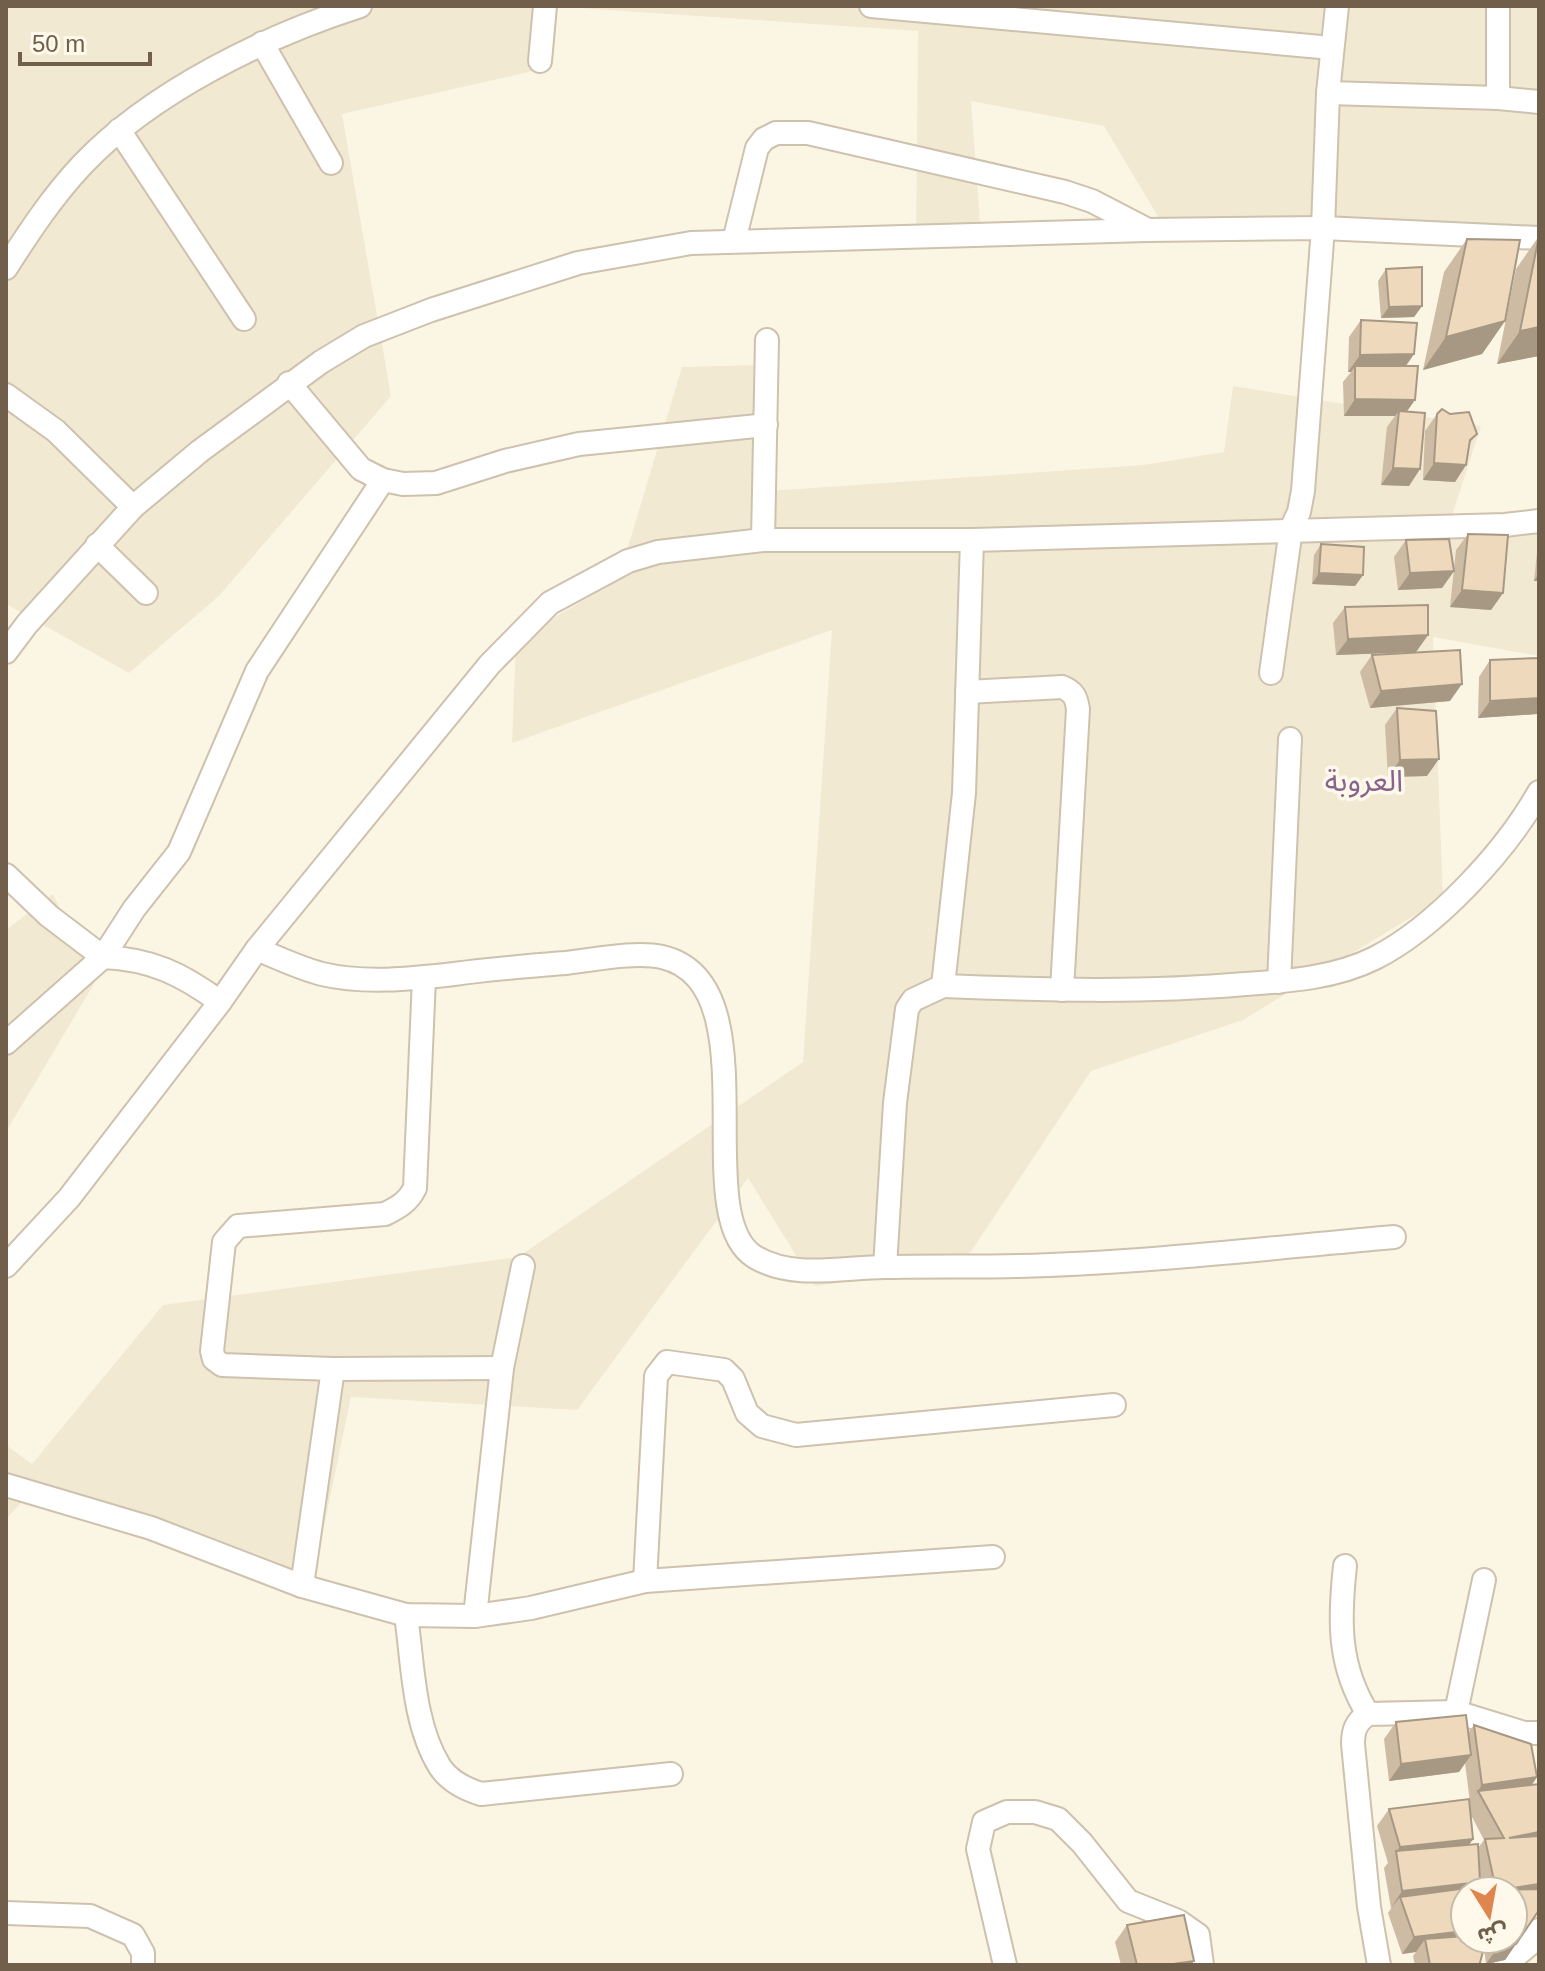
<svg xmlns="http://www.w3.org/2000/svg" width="1545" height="1971" viewBox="0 0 1545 1971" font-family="Helvetica,'Noto Sans Arabic',sans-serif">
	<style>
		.residential { fill: #f2e9d3 }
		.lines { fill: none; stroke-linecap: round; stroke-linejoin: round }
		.minor-casing { stroke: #cec1ae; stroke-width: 26 }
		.minor { stroke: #fff; stroke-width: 22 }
		.wall { fill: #cebba3; fill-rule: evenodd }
		.shaded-wall { fill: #a79884 }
		.building { fill: #efd9bd; stroke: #a79884; stroke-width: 2 }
		.labels { text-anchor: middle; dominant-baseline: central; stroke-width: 7; stroke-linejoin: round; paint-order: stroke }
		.neighbourhood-label { font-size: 30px; fill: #87638e; stroke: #fef9ea }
	</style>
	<rect width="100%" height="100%" fill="#fbf6e4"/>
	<g class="residential">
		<polygon points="6,6 539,6 533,71 342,114 391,396 219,596 129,673 6,604"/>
		<polygon points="549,6 1539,6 1539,230 1160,220 1104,126 971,101 980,223 916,241 918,31"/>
		<polygon points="757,365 753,492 1143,465 1224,452 1233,386 1481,426 1446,534 1539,514 1539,656 1433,637 1443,898 1243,1020 1091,1071 962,1265 815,1286 748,1178 577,1410 351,1397 313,1579 23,1501 6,1519 6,1445 32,1464 163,1305 518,1257 803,1062 832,630 512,743 516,640 618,580 682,367"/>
		<polygon points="53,894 95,982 6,1132 6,930"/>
	</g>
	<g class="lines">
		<g class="minor-casing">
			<g id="minor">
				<polyline points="871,6 1332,48"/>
				<polyline points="1498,6 1498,98"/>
				<polyline points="262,43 331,163"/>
				<polyline points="540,61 545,6"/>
				<polyline points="1328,93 1498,98 1539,102"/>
				<polyline points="119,130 244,319"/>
				<polyline points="734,241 757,148 764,139 776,133 808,133 1065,192 1092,201 1146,229"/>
				<path d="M6,268c23,-36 46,-71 76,-103 69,-73 184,-129 278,-159"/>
				<polyline points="289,383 361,469 383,480 403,484 436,483 505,461 579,444 766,425"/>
				<polyline points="6,395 56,431 133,507"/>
				<polyline points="763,540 767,340"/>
				<polyline points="97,545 146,593"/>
				<polyline points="6,652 27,624 133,507 200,451 321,362 364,336 431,310 578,263 691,243 1147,230 1323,228 1539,238"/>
				<polyline points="1271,673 1291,529 1299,512 1303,491 1323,228 1328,93 1337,6"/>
				<path d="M967,692l95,-5c12,5 14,10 16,22l-16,281"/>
				<polyline points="6,875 49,916 103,957 134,909 179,852 257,671 383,480"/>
				<path d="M257,949c21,9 42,19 65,25 42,10 89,5 132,0 36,-5 74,-8 111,-11 28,-3 70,-12 97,-6 112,26 24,259 93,300 38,23 89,10 130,10 45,-1 89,0 133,-1 125,-3 251,-18 376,-29"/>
				<path d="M424,978l-9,210c-7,14 -16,19 -30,26l-147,12 -14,16 -12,109 2,8 8,6 111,4 169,-1"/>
				<polyline points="1279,982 1290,739"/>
				<path d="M943,986c101,4 201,7 302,-2 44,-3 90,-6 130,-26 61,-31 131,-107 164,-166"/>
				<path d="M6,1043l97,-86c48,2 79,17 117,45"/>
				<polyline points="6,1266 69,1198 220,1002 257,949 490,664 550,603 628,561 658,552 763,540 972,540 1505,525 1539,521"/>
				<polyline points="885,1267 895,1103 907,1009 913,1000 943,986 964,793 972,540"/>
				<polyline points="6,1485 151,1528 302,1586 406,1615 475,1616 531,1608 645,1581 993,1557"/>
				<path d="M1345,1566c-6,55 -7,100 23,148"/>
				<polyline points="645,1581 656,1376 667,1362 724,1370 733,1379 747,1413 762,1426 796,1435 1114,1405"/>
				<polyline points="302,1586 333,1369"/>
				<path d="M406,1615c7,49 7,109 34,152 10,15 25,22 41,27l190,-20"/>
				<polyline points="475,1616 502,1368 523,1266"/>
				<polyline points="1456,1712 1484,1580"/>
				<polyline points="6,1913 90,1916 133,1935 143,1953 143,1965"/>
				<polyline points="1005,1965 978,1849 984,1822 1007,1812 1035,1812 1058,1819 1082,1843 1128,1901 1178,1921 1198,1935 1202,1965"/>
				<path d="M1379,1965l-10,-58 -16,-163c0,-14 3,-22 15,-30l88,-2 68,21h15"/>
				<polyline points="1505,1965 1531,1943 1539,1930"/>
			</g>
		</g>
		<use href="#minor" class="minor"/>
	</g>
	<g class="wall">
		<polygon points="1539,236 1539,356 1497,364 1516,269"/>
		<polygon points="1467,239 1505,321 1482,354 1423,370 1444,272"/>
		<polygon points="1386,269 1422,306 1414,317 1381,318 1378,281"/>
		<polygon points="1361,320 1414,354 1406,366 1407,411 1420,469 1409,486 1381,485 1387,427 1395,416 1344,416 1343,382 1351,372 1348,372 1349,337"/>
		<polygon points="1437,414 1477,434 1469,444 1466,465 1455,482 1423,480 1425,431"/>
		<polygon points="1468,534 1503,593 1491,610 1450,607 1456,550"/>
		<polygon points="1406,540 1454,571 1442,588 1398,590 1394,557"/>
		<polygon points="1321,544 1363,575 1355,586 1312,584 1314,555"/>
		<polygon points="1539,550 1539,581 1534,581 1537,553"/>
		<polygon points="1345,607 1428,635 1416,652 1336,655 1333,623"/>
		<polygon points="1372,655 1450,701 1370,708 1360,672"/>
		<polygon points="1539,658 1539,711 1537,714 1478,718 1479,677 1490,660"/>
		<polygon points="1397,708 1427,776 1388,777 1385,725"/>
		<path d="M1466,1715l2,18 6,-8 57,19 6,33 -5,8 7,-1v126l-34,50 -19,4 -2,-16 -5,17h-64l-2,-9 3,-4 -14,2 -14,-41 4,-6 -1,1 -7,-40 4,-5 -11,-37 12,-17 80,-10 1,3 -5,-39 -6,9 -70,9 -5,-42 12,-17zM1471,1815l13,25 -6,8v-4l-9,1 4,-6zM1465,1891h48v48h-48z"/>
		<polygon points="1127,1925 1194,1961 1191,1965 1121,1965 1115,1942"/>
	</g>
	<g class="shaded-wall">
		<polygon points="1422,306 1414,317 1381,318 1389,307"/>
		<polygon points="1505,321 1482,354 1423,370 1446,337"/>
		<polygon points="1539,327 1539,356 1497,364 1520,331"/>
		<polygon points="1414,354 1402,371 1355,366 1351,372 1348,372 1360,355"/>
		<polygon points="1355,399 1415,400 1403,417 1399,411 1395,416 1344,416"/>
		<polygon points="1434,463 1466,465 1455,482 1423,480"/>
		<polygon points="1393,468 1420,469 1409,486 1381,485"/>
		<polygon points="1454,571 1442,588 1398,590 1410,573"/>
		<polygon points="1319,573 1363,575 1355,586 1312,584"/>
		<polygon points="1539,573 1539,581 1534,581"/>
		<polygon points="1462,590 1503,593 1491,610 1450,607"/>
		<polygon points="1428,635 1416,652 1336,655 1348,639"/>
		<polygon points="1462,684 1450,701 1370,708 1381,691"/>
		<polygon points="1539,698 1539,711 1537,714 1478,718 1490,701"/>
		<polygon points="1439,759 1427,776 1388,777 1400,760"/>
		<polygon points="1471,1755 1459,1772 1389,1781 1401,1764"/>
		<polygon points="1537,1777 1525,1794 1478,1791 1470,1802 1482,1785"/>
		<polygon points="1539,1832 1539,1842 1509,1838"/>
		<polygon points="1473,1839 1461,1856 1396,1852 1400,1847"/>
		<polygon points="1480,1882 1474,1891 1400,1897 1392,1907 1391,1908 1402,1891"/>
		<polygon points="1539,1884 1539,1899 1500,1890"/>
		<polygon points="1465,1931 1465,1939 1425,1939 1416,1952 1402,1954 1414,1937"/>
		<polygon points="1516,1944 1505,1960 1486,1964 1498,1947"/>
		<polygon points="1194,1961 1191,1965 1166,1965"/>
	</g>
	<g class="building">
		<polygon points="1539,236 1539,327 1520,331"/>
		<polygon points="1467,239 1520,240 1505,321 1446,337"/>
		<polygon points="1422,267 1422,306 1389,307 1386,269"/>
		<polygon points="1361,320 1417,323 1414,354 1360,355"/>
		<polygon points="1355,366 1418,366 1415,400 1355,399"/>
		<polygon points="1442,409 1450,414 1469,412 1477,434 1470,440 1466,465 1434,463 1437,414"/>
		<polygon points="1399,411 1425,413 1420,469 1393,468"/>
		<polygon points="1468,534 1508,535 1503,593 1462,590"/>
		<polygon points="1449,539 1454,571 1410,573 1406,540"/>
		<polygon points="1321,544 1364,547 1363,575 1319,573"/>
		<polygon points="1428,605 1428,635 1348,639 1345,607"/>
		<polygon points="1460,650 1462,684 1381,691 1372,655"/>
		<polygon points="1539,658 1539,698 1490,701 1490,660"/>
		<polygon points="1397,708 1436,711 1439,759 1400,760"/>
		<polygon points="1466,1715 1471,1755 1401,1764 1396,1722"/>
		<polygon points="1474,1725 1531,1744 1537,1777 1482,1785"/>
		<polygon points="1539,1784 1539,1832 1509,1838 1539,1836 1539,1884 1500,1890 1539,1889 1539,1910 1516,1944 1498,1947 1497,1939 1513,1939 1513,1891 1489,1891 1496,1890 1485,1839 1504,1838 1478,1791"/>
		<polygon points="1469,1799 1473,1839 1400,1847 1389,1809"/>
		<polygon points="1478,1844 1480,1882 1402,1891 1396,1851"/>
		<polygon points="1482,1886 1482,1891 1465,1891 1465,1931 1414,1937 1400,1897"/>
		<polygon points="1184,1915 1194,1961 1166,1965 1137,1965 1127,1925"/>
		<polygon points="1465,1936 1465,1939 1486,1939 1480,1963 1477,1965 1430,1965 1425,1939"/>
	</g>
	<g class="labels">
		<g class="neighbourhood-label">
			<text x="1364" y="780">العروبة</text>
		</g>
	</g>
	<rect width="1545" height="1971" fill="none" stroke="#725f4b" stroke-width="16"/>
	<g transform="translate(1489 1915) rotate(169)"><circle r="38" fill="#fef9ea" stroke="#c6bbaa" stroke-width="2"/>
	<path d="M0-6L14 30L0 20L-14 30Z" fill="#df864f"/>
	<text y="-12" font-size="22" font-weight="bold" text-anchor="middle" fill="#725f4b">ش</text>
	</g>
	<path d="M20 52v12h130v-12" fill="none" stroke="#725f4b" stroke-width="4"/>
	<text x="32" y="52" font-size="24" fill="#725f4b" stroke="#fef9ea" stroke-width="6" paint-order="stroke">50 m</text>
</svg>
